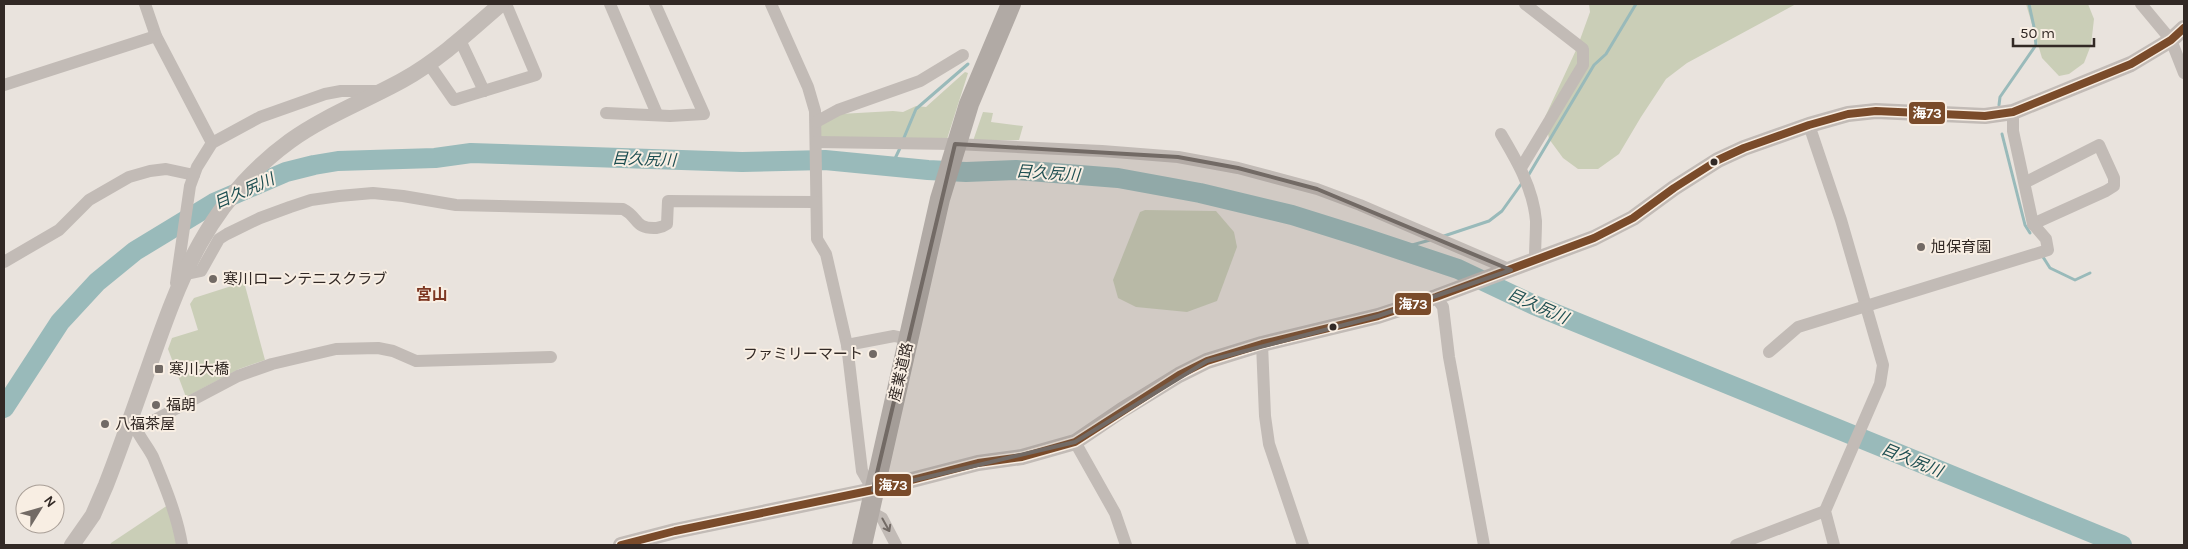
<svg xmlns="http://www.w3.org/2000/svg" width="2188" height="549" viewBox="0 0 2188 549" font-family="Karla,'Noto Sans JP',sans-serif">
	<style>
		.green { fill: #caceb7 }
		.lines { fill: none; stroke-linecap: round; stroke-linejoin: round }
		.stream { stroke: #99baba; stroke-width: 3 }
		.river { stroke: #99baba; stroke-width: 20 }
		.minor { stroke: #c2bbb6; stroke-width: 12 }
		.tertiary { stroke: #c2bbb6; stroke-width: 16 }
		.primary { stroke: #b1aaa5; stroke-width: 20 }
		.bus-1-casing { stroke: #f8eee3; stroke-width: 11 }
		.bus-1 { stroke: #7a4b2a; stroke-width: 8 }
		.oneway { stroke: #736b66 }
		.marked { fill: #726a65; fill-opacity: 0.2; stroke: #726a65; stroke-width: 4; stroke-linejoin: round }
		.bus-dot { fill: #322925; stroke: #f8eee3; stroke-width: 2 }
		.poi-dot { fill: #726a65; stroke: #f8eee3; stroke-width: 2 }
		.labels { text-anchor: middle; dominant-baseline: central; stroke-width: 4; stroke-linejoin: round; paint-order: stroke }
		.poi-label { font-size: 15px; fill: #322925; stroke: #f8eee3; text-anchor: start }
		.street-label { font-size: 15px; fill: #322925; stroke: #f8eee3 }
		.water-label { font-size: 16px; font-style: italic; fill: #1d4e51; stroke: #f8eee3 }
		.neighbourhood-label { font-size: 16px; font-weight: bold; fill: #7d3722; stroke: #f8eee3 }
		.line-badge { stroke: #f8eee3; stroke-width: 2 }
		.badge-label { font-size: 14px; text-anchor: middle; font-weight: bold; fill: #fff }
	</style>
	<rect width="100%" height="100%" fill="#e9e3dd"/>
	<g class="green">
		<polygon points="1589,4 1796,4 1687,63 1666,79 1641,117 1619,154 1598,169 1578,169 1563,158 1549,139 1545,117 1577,48 1590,12"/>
		<polygon points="2026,4 2088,4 2094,19 2091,45 2084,63 2069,74 2059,76 2042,58"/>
		<polygon points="965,72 968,73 947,139 820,137 821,124 840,114 893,111 903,112 916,106 926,107"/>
		<polygon points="983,112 993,113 991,122 1023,126 1019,140 973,141"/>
		<polygon points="1145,210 1216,211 1234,232 1237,247 1217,301 1187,312 1136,307 1118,298 1113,280 1140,212"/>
		<polygon points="244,282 265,360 239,369 186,397 168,349 172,338 198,330 190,304 194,298"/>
		<polygon points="168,505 179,545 110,545 111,543"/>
	</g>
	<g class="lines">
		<g class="stream">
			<polyline points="2029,4 2034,27"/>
			<polyline points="1999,105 2000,97 2036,45 2035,36"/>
			<polyline points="2002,134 2025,225 2030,233"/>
			<polyline points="903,140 916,109 968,64"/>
			<polyline points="891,167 901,146"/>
			<polyline points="1528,176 1594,65 1606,54 1636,4"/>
			<polyline points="1444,236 1489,221 1502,211 1522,183"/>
			<polyline points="1398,249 1430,240"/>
			<polyline points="2043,257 2050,268 2075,280 2090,273"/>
		</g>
		<polyline class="river" points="4,408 60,322 97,282 135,251 214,203 286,172 314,165 338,161 435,158 471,153 742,162 825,160 928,170 966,172 1016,170 1118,178 1200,193 1292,215 1359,236 1458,269 1534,305 2122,545"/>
		<g class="minor">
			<polyline points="145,4 156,36 212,143"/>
			<polyline points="610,4 657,114"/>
			<polyline points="771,4 808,87 815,111 817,239 826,254 847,345 862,471 873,490"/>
			<polyline points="2141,4 2171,40 2184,73"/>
			<polyline points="460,40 484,91"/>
			<polyline points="429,64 454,100 536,75 506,4"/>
			<polyline points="4,85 156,36"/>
			<polyline points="606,113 670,116 704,114 655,4"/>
			<polyline points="816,122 838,110 920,81 963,55"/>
			<polyline points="1809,125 1841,220 1883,365 1880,384 1825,511 1834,545"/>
			<path d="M1501,134c16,27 32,54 35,87 0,13 -1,26 -1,39"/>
			<polyline points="816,142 955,144 1102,151 1178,157 1238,168 1317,189 1360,205 1511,270"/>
			<polyline points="1521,168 1583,65 1583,49 1525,4"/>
			<polyline points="2026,182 2099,145 2114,178 2114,186 2106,191 2033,224"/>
			<polyline points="4,262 59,230 89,200 129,177 150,171 166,169 194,175"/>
			<path d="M182,275l19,-4 18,-32 8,-5 33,-16 30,-11 21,-7 28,-4 34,-3 30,3 53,9 167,4c16,8 11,20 33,19 5,-1 7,-1 11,-4l1,-23 148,1"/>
			<polyline points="176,283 190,186 197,167 212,143 260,117 325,94 341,91 382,91"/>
			<polyline points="1436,297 1443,307 1449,357 1484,545"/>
			<polyline points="1262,344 1265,416 1269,444 1303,545"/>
			<polyline points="847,345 894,336 908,339"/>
			<polyline points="1769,352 1798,327 2048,250 2046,239 2033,224 2013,131 2013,112"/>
			<polyline points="129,426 135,427 147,424 238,376 272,364 336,349 378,348 393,351 416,361 551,357"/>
			<path d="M135,427c5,11 13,20 18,30 12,29 24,58 29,88"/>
			<polyline points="1075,442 1115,513 1126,545"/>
			<polyline points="869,511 882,518 896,545"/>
			<polyline points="1736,545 1825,511"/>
		</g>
		<g class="tertiary">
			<path d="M72,545l21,-30 13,-30c14,-36 27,-73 40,-110 33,-94 59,-172 144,-234 35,-25 75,-40 113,-61 36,-20 67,-49 98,-76"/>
			<polyline points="621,545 675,531 873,490 978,463 1022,457 1075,442 1122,410 1179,375 1207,361 1262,344 1378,316 1436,297 1594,238 1633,218 1674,188 1718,160 1744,148 1809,125 1848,114 1876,111 1985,116 2013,112 2131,64 2171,40 2184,28"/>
		</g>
		<polyline class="primary" points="862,545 940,199 969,104 1011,4"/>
		<g class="bus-1-casing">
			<polyline id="bus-1" points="621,545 675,531 873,490 978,463 1022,457 1075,442 1179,375 1207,361 1262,344 1378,316 1436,297 1594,238 1633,218 1674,188 1718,160 1744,148 1809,125 1848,114 1876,111 1985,116 2013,112 2131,64 2171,40 2184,28"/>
		</g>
		<use href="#bus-1" class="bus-1"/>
	</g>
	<defs><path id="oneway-shaft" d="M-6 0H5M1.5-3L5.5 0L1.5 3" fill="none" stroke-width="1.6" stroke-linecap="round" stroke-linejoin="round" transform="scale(1.25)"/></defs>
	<use class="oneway" href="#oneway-shaft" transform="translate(886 525) rotate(61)"/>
	<path class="marked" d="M955,144l223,13 60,11 79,21 194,81 -133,46 -171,45 -132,81 -202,48z"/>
	<g class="bus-dot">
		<circle cx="1714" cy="162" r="4.5"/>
		<circle cx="1333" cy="327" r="4.5"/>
	</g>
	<g class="poi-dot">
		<circle cx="1921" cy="247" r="5"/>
		<circle cx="213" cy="279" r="5"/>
		<circle cx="873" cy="354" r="5"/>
		<rect x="154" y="364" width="10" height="10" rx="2.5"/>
		<circle cx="156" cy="405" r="5"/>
		<circle cx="105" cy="424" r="5"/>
	</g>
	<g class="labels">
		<g class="poi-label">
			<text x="1931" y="247">旭保育園</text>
			<text x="223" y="279">寒川ローンテニスクラブ</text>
			<text x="863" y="354" text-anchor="end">ファミリーマート</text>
			<text x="169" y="369">寒川大橋</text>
			<text x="166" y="405">福朗</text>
			<text x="115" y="424">八福茶屋</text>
		</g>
		<g class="street-label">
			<text transform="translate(901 372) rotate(-77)">産業道路</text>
		</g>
		<g class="water-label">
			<text transform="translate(644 159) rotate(2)">目久尻川</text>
			<text transform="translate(1048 173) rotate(4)">目久尻川</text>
			<text transform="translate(244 191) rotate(-24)">目久尻川</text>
			<text transform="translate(1538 306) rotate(24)">目久尻川</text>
			<text transform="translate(1912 460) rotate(22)">目久尻川</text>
		</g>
		<g class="neighbourhood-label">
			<text x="432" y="294">宮山</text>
		</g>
	</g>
	<g class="line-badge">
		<rect x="1908" y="101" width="38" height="24" rx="5" fill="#7a4b2a"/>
		<rect x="1394" y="292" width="38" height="24" rx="5" fill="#7a4b2a"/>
		<rect x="874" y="473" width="38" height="24" rx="5" fill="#7a4b2a"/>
	</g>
	<g class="badge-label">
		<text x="1927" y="118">海73</text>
		<text x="1413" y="309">海73</text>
		<text x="893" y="490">海73</text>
	</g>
	<rect width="2188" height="549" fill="none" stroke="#322925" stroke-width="10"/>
	<g transform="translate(40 509) rotate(53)"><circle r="24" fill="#f8eee3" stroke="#a99f97"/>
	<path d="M0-4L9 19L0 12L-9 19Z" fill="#726a65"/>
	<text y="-8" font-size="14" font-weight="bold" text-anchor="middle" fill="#322925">N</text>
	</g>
	<path d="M2013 38v8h81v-8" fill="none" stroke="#322925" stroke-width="2.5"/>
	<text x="2020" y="38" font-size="15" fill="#322925" stroke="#f8eee3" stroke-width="4" paint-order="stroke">50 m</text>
</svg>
